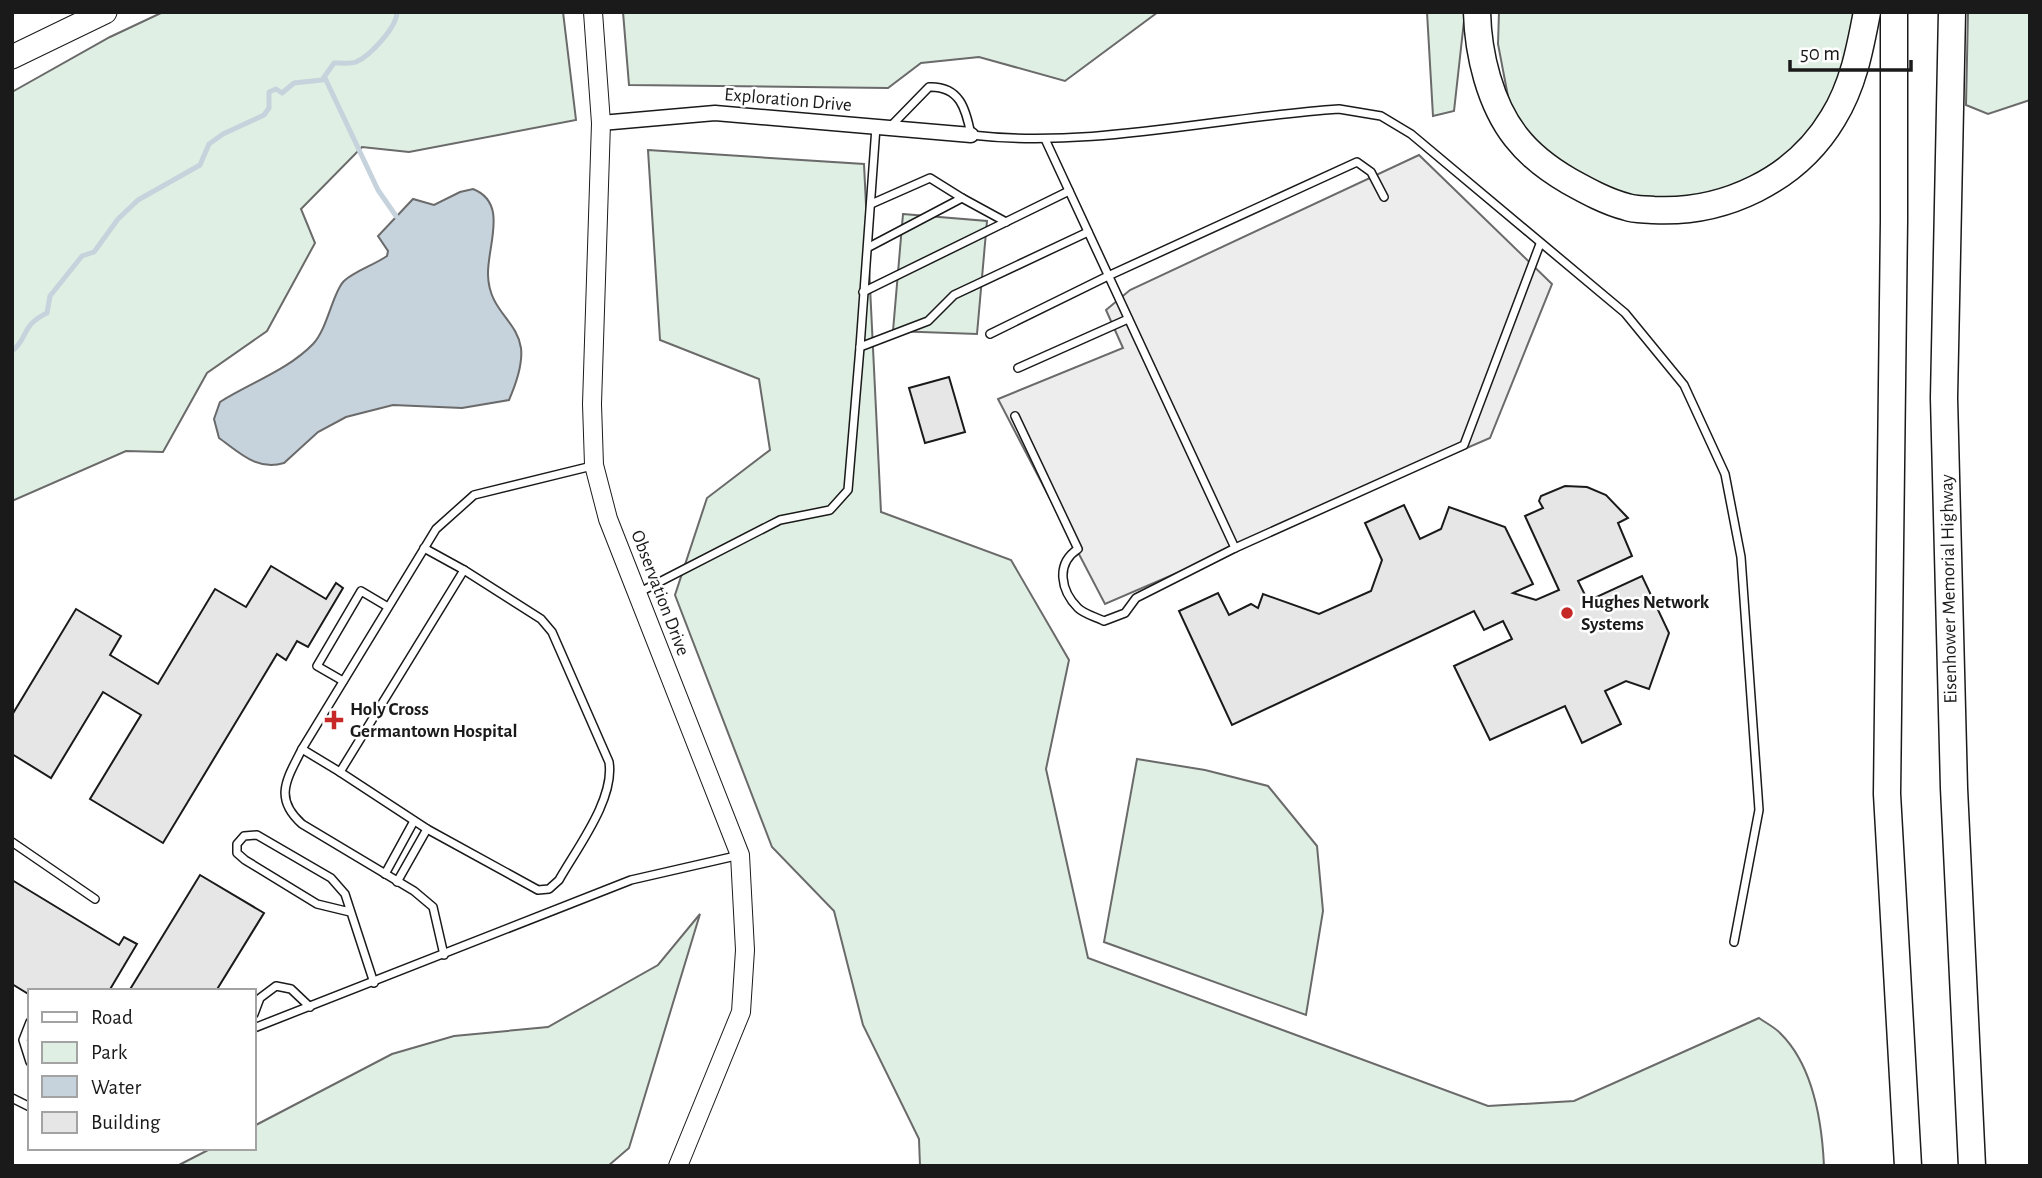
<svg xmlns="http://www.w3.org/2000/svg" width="2042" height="1178" viewBox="0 0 2042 1178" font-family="'Alegreya Sans',sans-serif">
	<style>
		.green { fill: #e0efe3; stroke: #6a6a6a; stroke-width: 2 }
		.parking { fill: #ededed; stroke: #6a6a6a; stroke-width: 2 }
		.water { fill: #c6d2dc; stroke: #6a6a6a; stroke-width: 2 }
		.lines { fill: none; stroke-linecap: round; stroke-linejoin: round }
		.stream { stroke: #c6d2dc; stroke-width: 5 }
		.building { fill: #e6e6e6; stroke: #1a1a1a; stroke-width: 2 }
		.service-casing { stroke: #1a1a1a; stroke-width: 10 }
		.minor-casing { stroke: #1a1a1a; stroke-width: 17 }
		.tertiary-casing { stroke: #1a1a1a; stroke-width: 20 }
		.primary-casing { stroke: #1a1a1a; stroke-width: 25 }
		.motorway-casing { stroke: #1a1a1a; stroke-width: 29 }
		.service { stroke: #fff; stroke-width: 7 }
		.minor { stroke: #fff; stroke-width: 14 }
		.tertiary { stroke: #fff; stroke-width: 18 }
		.primary { stroke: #fff; stroke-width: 23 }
		.motorway { stroke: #fff; stroke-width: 26 }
		.poi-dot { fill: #c62828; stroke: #fff; stroke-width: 2.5 }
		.labels { text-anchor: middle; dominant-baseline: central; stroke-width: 5; stroke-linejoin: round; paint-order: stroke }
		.street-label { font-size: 19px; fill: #1a1a1a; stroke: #fff }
		.poi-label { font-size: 19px; font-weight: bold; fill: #1a1a1a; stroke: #fff; text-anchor: start }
	</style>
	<rect width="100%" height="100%" fill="#fff"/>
	<g class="green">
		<polygon points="163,12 563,12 576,120 409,152 362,147 301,209 315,243 267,331 207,373 163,452 126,451 12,501 12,92 110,37"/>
		<polygon points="623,12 1158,12 1065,81 979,57 921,63 888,88 629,85"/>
		<polygon points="1427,12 1465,12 1454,111 1433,116"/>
		<polygon points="1499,12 1857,12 1847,64 1813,134 1752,182 1687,200 1630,195 1604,186 1568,170 1525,132 1510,107 1498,44"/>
		<polygon points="1968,12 2030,12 2030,100 1988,114 1966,105"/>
		<path d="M648,150l216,14 17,348 130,48 58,100 -23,109 42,189 400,148 86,-5 185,-83c7,5 17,10 22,16 32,32 41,89 43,132h-904l-1,-27 -56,-114 -29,-114 -62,-64 -97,-252 32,-97 63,-48 -11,-71 -99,-39z"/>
		<polygon points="903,214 987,221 977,334 893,331"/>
		<polygon points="1137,759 1205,770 1268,786 1317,846 1323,911 1306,1015 1104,942"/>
		<polygon points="700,914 629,1148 608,1166 177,1166 212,1148 254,1148 254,1126 392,1054 454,1036 548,1027 658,965"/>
	</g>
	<polygon class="parking" points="1419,155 1552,284 1490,438 1105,604 998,399 1123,348 1106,310 1130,290"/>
	<path class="water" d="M473,189c36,14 14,57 15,86 1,36 29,45 33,73 2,17 -5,36 -12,52l-47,8 -69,-3 -47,12 -28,15 -34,31c-27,8 -44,-10 -65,-25l-5,-19 6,-17c30,-19 68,-32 93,-58 15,-16 20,-53 31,-63 11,-10 30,-16 43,-25l1,-5 -10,-15 35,-37 21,6 26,-13z"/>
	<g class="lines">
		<g class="stream">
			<polyline points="325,78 378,190 396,216"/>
			<path d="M12,351c17,-13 8,-25 35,-38l3,-17 32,-40 12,-4 24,-33 20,-19 62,-35 9,-21 14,-10 41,-19 5,-7v-16l7,-3 6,4 12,-10 28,-3 12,-17c6,0 17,1 22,-1 14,-6 41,-35 41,-50"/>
		</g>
	</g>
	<g class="building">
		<polygon points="949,377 965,432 925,443 909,388"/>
		<polygon points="1565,486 1587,487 1606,495 1628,518 1618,523 1632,556 1578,581 1588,601 1642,576 1669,633 1649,689 1626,681 1605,691 1621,724 1582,743 1565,706 1490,740 1454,666 1512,639 1503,621 1484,630 1474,611 1232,725 1179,611 1218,593 1229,615 1251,604 1258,608 1263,594 1319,614 1371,591 1382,560 1365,523 1404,505 1420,539 1441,529 1449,507 1505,527 1533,584 1513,593 1536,600 1559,590 1525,516 1543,508 1539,501 1541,496"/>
		<polygon points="271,566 326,599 336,583 343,588 308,647 297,641 286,660 277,654 163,843 90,799 141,715 103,692 51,778 12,754 12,715 76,609 121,636 110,655 158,684 215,589 246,607"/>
		<polygon points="200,875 264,913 216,991 129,991"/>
		<polygon points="12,880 119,945 124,937 137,944 109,991 30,991 30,995 12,984"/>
	</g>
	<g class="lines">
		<g class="service-casing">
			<g id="service">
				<polyline points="876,127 860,347 928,321 954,295 1088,232"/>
				<path d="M890,127l39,-40c31,-1 37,22 42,48 122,14 246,-18 368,-26l42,7 30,18 214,179 59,72 41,89 16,83 18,253 -25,132"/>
				<polyline points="1045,139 1235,548"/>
				<polyline points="871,204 930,178 962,198"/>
				<polyline points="869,247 962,198 1006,222"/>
				<polyline points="863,292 1069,191"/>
				<polyline points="990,334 1108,276 1357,162 1371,172 1384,197"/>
				<polyline points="1018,368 1128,319"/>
				<path d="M1015,416l63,133c-23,15 -17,42 0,59 6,6 18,9 26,13l21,-8 11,-15 99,-50 229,-103 76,-201"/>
				<polyline points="424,548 464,570"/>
				<path d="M464,570l77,49 11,13 57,130c6,37 -32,86 -50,118l-10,9 -11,1 -111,-61 -87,-57z"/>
				<polyline points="638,593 780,520 830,510 848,490 860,347"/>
				<polyline points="343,681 317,666 361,591 388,607"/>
				<polyline points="302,749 340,772"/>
				<polyline points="12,842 95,899"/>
				<polyline points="385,874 414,821"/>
				<polyline points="397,882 427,829"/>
				<polyline points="350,912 317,904 245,860 237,853 237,844 244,836 257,835 331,878 345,894 374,983"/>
				<path d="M444,955l-11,-48 -19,-16 -112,-67c-29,-26 -15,-45 0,-75l134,-220 38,-34 118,-29"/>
				<polyline points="254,1014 260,998 276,986 291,989 310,1007"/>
				<polyline points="30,1022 23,1040 30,1062"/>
				<polyline points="254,1028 631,880 740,855"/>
				<polyline points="12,1098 30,1107"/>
			</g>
		</g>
		<g class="minor-casing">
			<polyline id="minor" points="601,123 715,113 971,135"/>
		</g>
		<g class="tertiary-casing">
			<polyline id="tertiary" points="593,12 601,123 592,404 594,465 608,519 740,855 745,950 741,1012 678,1166"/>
		</g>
		<g class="primary-casing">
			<polyline id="primary" points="12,57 105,12"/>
		</g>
		<g class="motorway-casing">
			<g id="motorway">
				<path d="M1477,12c1,42 13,92 39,125 14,18 34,33 53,44 18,10 38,21 58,26 8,3 18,2 26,3 71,4 143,-30 180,-92 20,-32 27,-69 34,-106"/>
				<polyline points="1894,12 1894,221 1887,794 1908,1166"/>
				<polyline points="1952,12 1944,398 1954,788 1972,1166"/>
			</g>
		</g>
		<use href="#service" class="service"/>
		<use href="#minor" class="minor"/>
		<use href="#tertiary" class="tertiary"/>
		<use href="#primary" class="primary"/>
		<use href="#motorway" class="motorway"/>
	</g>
	<g class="poi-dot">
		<circle cx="1567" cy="613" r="7"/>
		<path d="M330.5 709.5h7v7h7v7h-7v7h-7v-7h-7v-7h7z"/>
	</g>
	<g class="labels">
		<g class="street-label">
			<text transform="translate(788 100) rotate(5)">Exploration Drive</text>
			<text transform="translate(1949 589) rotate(-91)">Eisenhower Memorial Highway</text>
			<text transform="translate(660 593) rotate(69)">Observation Drive</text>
		</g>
		<g class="poi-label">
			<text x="1581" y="602">Hughes Network<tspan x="1581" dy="22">Systems</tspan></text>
			<text x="350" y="709">Holy Cross<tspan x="350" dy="22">Germantown Hospital</tspan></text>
		</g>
	</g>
	<rect width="2042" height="1178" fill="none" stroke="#1a1a1a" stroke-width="28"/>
	<rect x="28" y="989" width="228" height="161" fill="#ffffff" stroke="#a3a3a3" stroke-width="2"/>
	<rect x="42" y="1012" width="35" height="10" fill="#ffffff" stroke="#a3a3a3" stroke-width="2"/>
	<text x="91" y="1024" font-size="21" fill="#1a1a1a">Road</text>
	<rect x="42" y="1042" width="35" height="21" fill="#e0efe3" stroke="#a3a3a3" stroke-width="2"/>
	<text x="91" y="1059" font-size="21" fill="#1a1a1a">Park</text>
	<rect x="42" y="1076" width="35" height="21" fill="#c6d2dc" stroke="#a3a3a3" stroke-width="2"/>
	<text x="91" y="1094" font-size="21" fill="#1a1a1a">Water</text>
	<rect x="42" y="1112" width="35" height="21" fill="#e6e6e6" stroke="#a3a3a3" stroke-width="2"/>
	<text x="91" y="1129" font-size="21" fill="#1a1a1a">Building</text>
	<path d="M1790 60v10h121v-10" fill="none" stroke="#1a1a1a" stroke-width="3.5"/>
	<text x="1800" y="60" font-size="21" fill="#1a1a1a" stroke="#ffffff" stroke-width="5" paint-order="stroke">50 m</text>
</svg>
